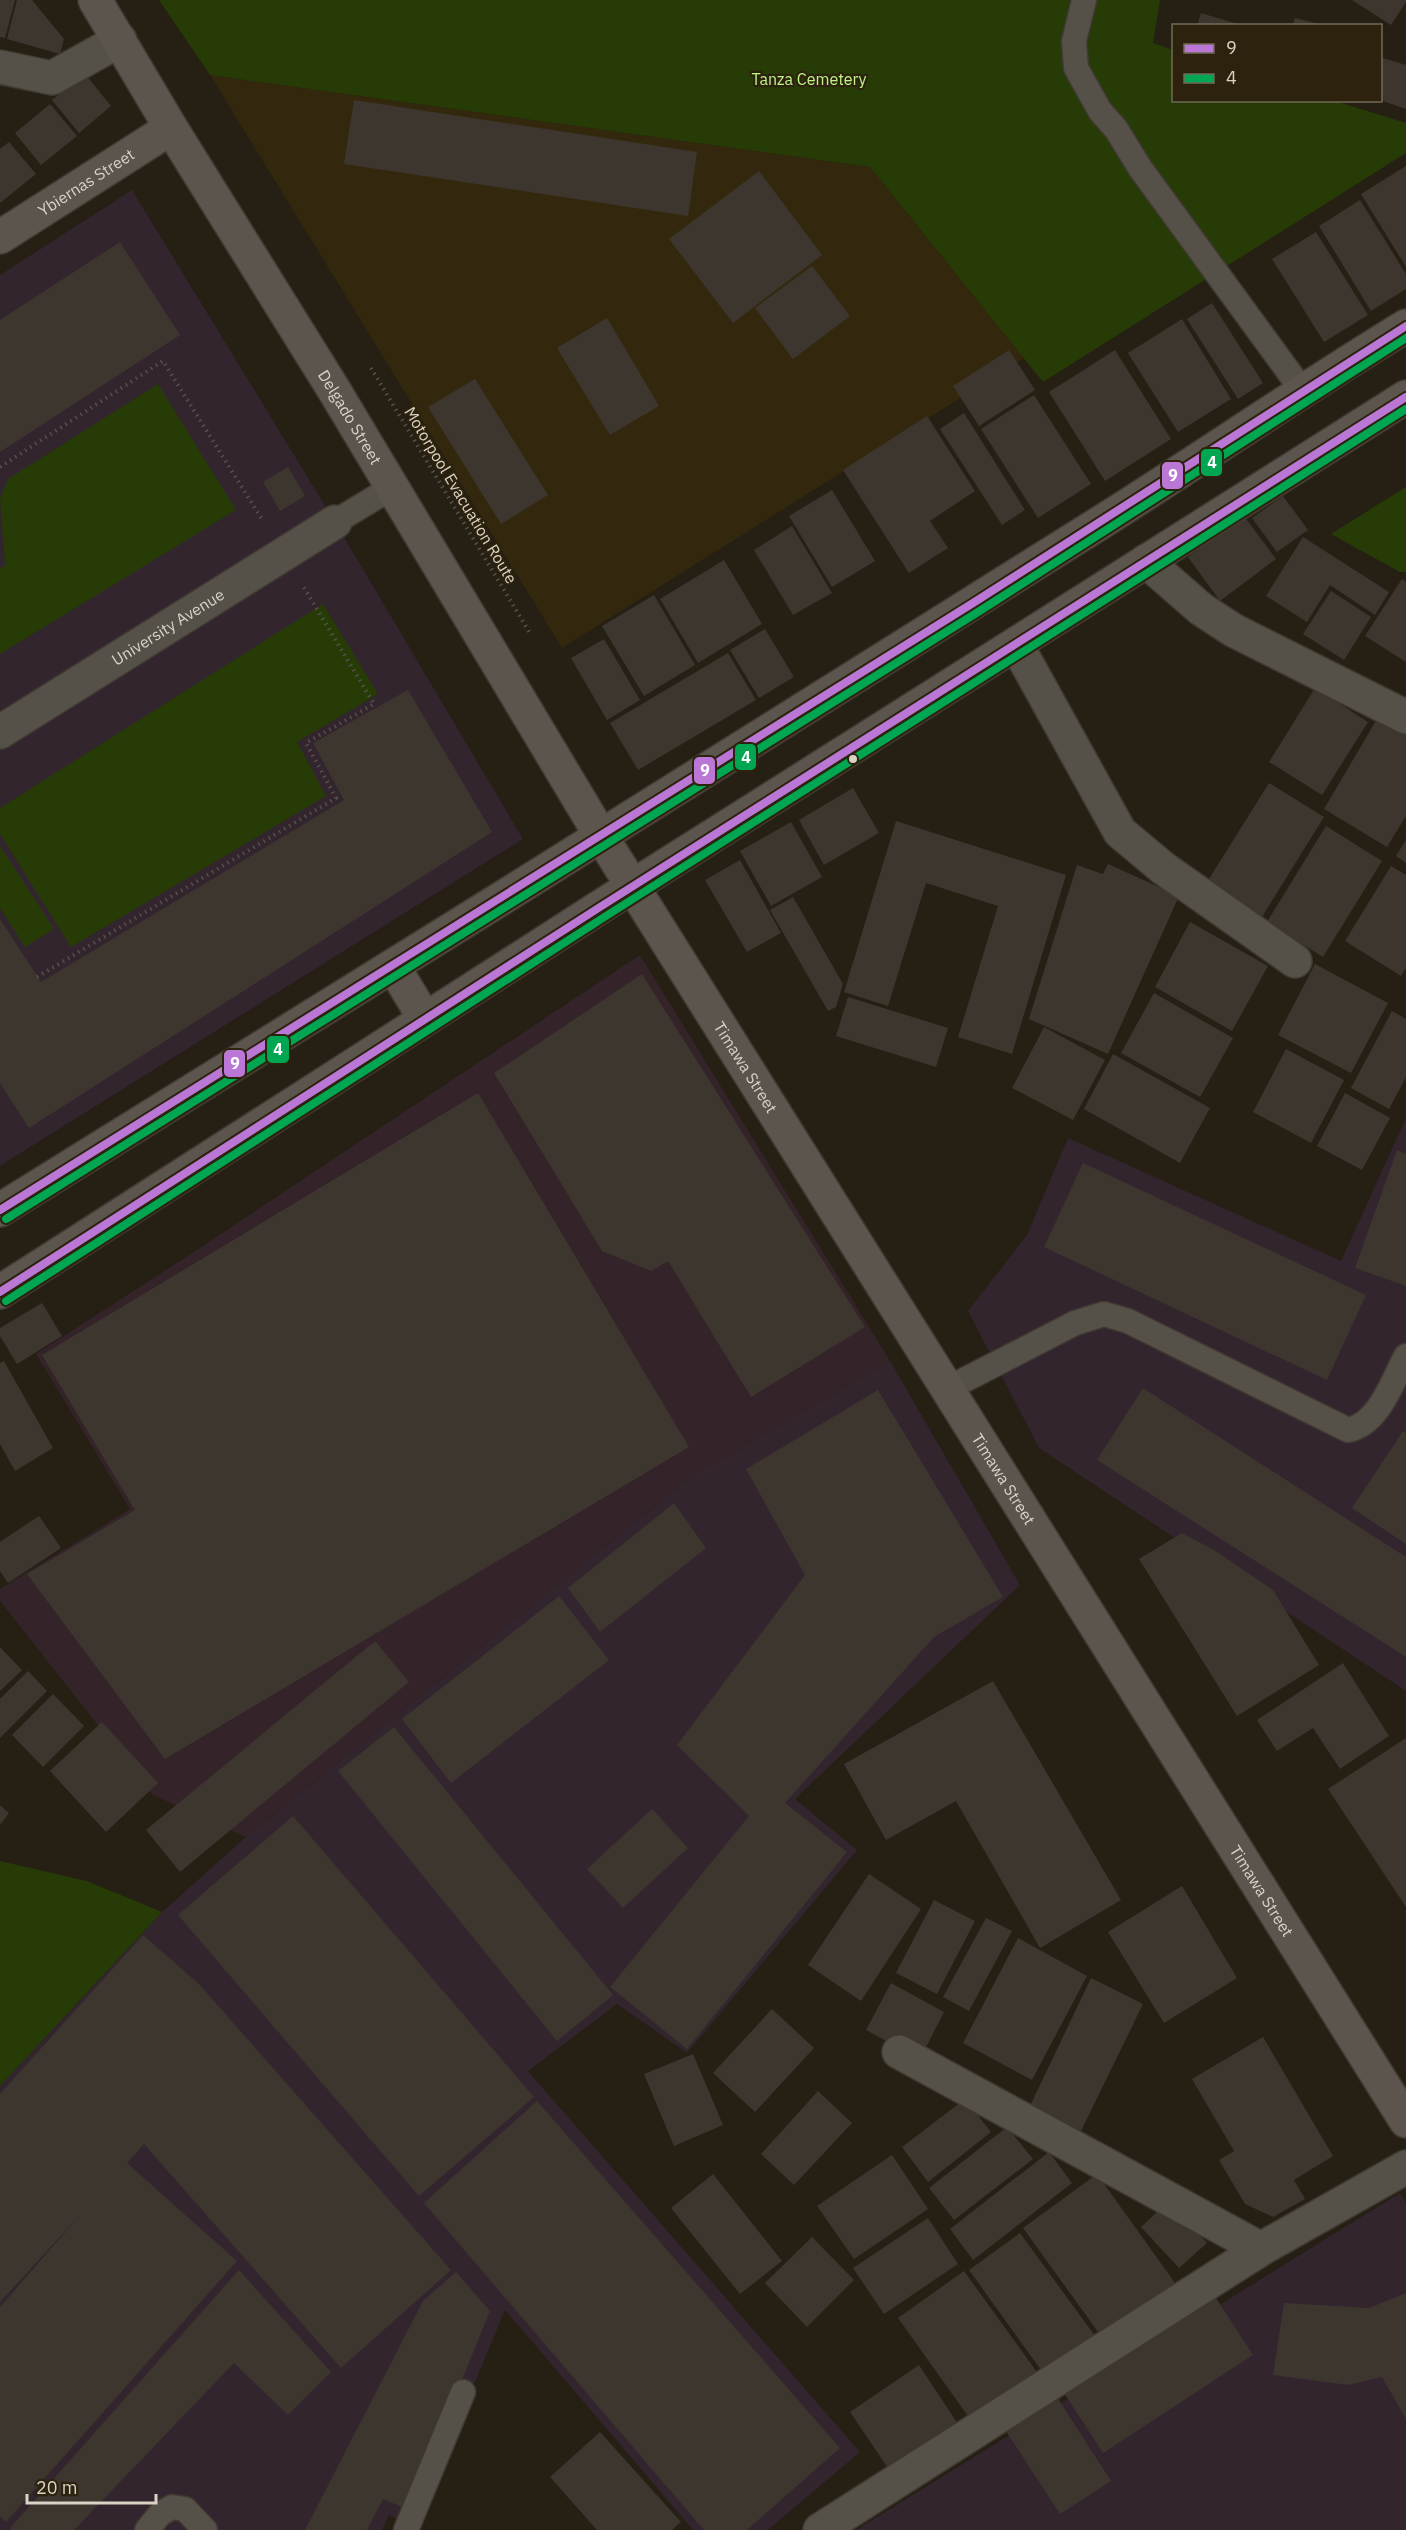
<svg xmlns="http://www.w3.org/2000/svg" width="1406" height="2530" viewBox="0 0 1406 2530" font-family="'IBM Plex Sans',sans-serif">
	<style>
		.built { fill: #33280d }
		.education { fill: #32252e }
		.medical { fill: #34242a }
		.green { fill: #273b06 }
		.building { fill: #3d362f }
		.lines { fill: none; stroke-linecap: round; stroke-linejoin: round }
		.lane-casing { stroke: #3f3931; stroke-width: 27 }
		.street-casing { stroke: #3f3931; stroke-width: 36 }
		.secondary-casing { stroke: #3f3931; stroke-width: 36 }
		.path { stroke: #55514a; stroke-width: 4; stroke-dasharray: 1.5 4.5; stroke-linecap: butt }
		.lane { stroke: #555048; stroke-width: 24 }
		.street { stroke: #555048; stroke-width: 33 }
		.secondary { stroke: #5c554d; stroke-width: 33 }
		.bus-1-casing { stroke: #2c220d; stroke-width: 12 }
		.bus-2-casing { stroke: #2c220d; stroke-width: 12 }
		.bus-1 { stroke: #ba77d6; stroke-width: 8 }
		.bus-2 { stroke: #00a651; stroke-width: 8 }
		.bus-dot { fill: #d9d3c6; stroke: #2c220d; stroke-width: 2 }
		.labels { text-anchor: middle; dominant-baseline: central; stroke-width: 4.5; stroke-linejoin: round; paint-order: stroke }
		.park-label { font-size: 16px; fill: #bef488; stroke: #2c220d }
		.street-label { font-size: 16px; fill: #d9d3c6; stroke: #2c220d }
		.line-badge { stroke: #2c220d; stroke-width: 2 }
		.badge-label { font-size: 16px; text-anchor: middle; font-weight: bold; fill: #fff }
	</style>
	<rect width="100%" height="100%" fill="#251f14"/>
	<polygon class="built" points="210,75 870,167 1024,358 562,648"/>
	<g class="education">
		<polygon points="132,190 335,522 523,839 0,1166 0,275"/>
		<polygon points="1406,1118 1406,1691 1039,1448 968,1311 1027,1235 1068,1138 1341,1261"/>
		<polygon points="890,1361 1020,1585 795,1799 857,1850 687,2053 617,2004 528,2071 860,2452 768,2530 693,2530 505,2310 415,2527 389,2515 382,2530 0,2530 0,2086 162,1912 246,1837 692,1476"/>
		<polygon points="1400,2193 1406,2203 1406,2530 856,2530"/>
	</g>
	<polygon class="medical" points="640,955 890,1361 692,1476 246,1837 153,1795 0,1601 0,1589 130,1509 36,1354 203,1246"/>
	<g class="green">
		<polygon points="159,0 1160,0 1153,43 1173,50 1174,100 1335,101 1406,123 1406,153 1043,382 870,167 210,75"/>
		<polygon points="158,384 236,510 0,654 0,569 5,565 0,499 8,479"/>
		<polygon points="1406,487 1406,572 1400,572 1331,534"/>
		<polygon points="323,604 378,694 297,742 326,796 71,947 0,834 0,808"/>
		<polygon points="0,846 54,929 25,947 0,908"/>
		<polygon points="0,1861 87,1881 162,1912 0,2086"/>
	</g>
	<g class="building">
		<polygon points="0,0 15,0 5,38 0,37"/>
		<polygon points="17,0 32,0 64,39 60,54 7,39"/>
		<polygon points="1352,0 1406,0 1406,2 1391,25"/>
		<polygon points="1201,13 1241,25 1241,26 1197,26"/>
		<polygon points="1295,18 1323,25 1323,26 1292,26"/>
		<polygon points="1380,57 1406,65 1406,109 1380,100"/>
		<polygon points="85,74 111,106 79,133 52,100"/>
		<polygon points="354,100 697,152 688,216 344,164"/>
		<polygon points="50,104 77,136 41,165 15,133"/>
		<polygon points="9,142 36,174 0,203 0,149"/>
		<polygon points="1406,166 1406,267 1361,194"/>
		<polygon points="759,171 822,255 733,323 669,239"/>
		<polygon points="1360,200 1406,274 1406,289 1371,311 1319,226"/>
		<polygon points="1316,232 1368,315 1324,342 1272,259"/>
		<polygon points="120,242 180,335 0,452 0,320"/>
		<polygon points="812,266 850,316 793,359 755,308"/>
		<polygon points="1212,303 1263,383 1238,399 1187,319"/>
		<polygon points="607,318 659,406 610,435 557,348"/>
		<polygon points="1182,319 1231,399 1178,432 1128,353"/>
		<polygon points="1009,350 1035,390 979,426 953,386"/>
		<polygon points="1115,350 1171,439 1105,481 1049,392"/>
		<polygon points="475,379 548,495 501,524 428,407"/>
		<polygon points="1034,395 1091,484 1038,518 981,429"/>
		<polygon points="964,413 1025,510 1002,525 940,429"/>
		<polygon points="927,416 975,491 930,521 948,548 909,573 843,470"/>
		<polygon points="288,467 305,496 280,511 263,482"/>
		<polygon points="832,490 875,561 832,587 789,516"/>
		<polygon points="1283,496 1308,530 1277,552 1252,518"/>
		<polygon points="1244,516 1276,559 1220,601 1188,557"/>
		<polygon points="792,526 832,593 793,615 754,550"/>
		<polygon points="1303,537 1389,592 1375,615 1330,585 1307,622 1266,596"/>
		<polygon points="724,560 762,624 698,663 660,599"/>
		<polygon points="1402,579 1406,582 1406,662 1365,636"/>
		<polygon points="1331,591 1371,617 1344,660 1303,634"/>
		<polygon points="654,595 695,665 644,696 602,626"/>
		<polygon points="765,629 794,677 759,698 730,650"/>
		<polygon points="604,639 640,700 607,720 571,658"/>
		<polygon points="728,653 756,700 638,770 610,723"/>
		<polygon points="1315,688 1368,722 1322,795 1269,762"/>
		<polygon points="408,690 492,832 29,1128 0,1083 0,919 41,982 344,800 313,743"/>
		<polygon points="1380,714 1406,729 1406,816 1387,847 1324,809"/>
		<polygon points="1269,783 1324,817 1262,917 1207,882"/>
		<polygon points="853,788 879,833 824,865 799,820"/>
		<polygon points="896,821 1066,875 1012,1054 958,1037 998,906 926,883 888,1006 844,992"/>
		<polygon points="791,822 822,877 771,906 740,851"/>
		<polygon points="1326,826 1382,861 1323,957 1267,922"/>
		<polygon points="1406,840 1406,863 1396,856"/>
		<polygon points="740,860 781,933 747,952 705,880"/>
		<polygon points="1108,864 1179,896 1108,1054 1029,1019 1077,865 1103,874"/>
		<polygon points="1391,866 1406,875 1406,968 1401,976 1345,941"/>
		<polygon points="793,897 843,984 836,1007 828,1011 770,910"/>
		<polygon points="1190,922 1268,966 1232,1031 1155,987"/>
		<polygon points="1315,964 1388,1003 1351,1073 1278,1035"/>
		<polygon points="642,974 865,1327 751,1397 668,1261 651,1271 602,1251 494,1073"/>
		<polygon points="1154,993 1233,1038 1200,1097 1121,1053"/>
		<polygon points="848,997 948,1028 936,1067 836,1036"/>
		<polygon points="1392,1011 1406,1019 1406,1077 1389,1109 1351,1088"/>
		<polygon points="1044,1027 1105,1060 1073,1120 1012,1088"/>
		<polygon points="1286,1049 1344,1080 1311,1143 1253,1112"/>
		<polygon points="1113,1054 1210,1108 1180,1163 1084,1109"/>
		<polygon points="478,1093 689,1447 165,1759 27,1574 135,1510 42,1355"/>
		<polygon points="1345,1093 1390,1118 1362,1170 1317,1146"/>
		<polygon points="1397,1150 1406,1154 1406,1286 1355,1268"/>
		<polygon points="1083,1163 1366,1295 1327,1380 1044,1247"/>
		<polygon points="42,1303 62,1336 17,1364 0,1336 0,1328"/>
		<polygon points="4,1361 53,1448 15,1471 0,1444 0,1363"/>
		<polygon points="1143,1388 1406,1557 1406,1657 1097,1460"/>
		<polygon points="878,1390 1003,1597 934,1637 785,1803 847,1852 687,2049 610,1987 749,1816 677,1745 805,1575 746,1469"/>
		<polygon points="1403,1431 1406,1433 1406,1544 1352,1508"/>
		<polygon points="674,1503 706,1548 600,1632 568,1588"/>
		<polygon points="39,1516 61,1548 8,1583 0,1571 0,1542"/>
		<polygon points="1182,1533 1214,1550 1273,1590 1319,1665 1237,1716 1139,1559"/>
		<polygon points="559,1596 609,1660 451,1783 402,1719"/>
		<polygon points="375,1641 409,1682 180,1872 146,1830"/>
		<polygon points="0,1647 22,1670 0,1691"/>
		<polygon points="1343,1663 1389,1736 1340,1769 1313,1728 1277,1751 1257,1720"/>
		<polygon points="28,1671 47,1691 0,1738 0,1699"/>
		<polygon points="993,1681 1121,1900 1040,1948 956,1801 886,1840 844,1764"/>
		<polygon points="53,1694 84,1726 43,1767 12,1735"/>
		<polygon points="102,1722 158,1783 106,1832 50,1771"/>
		<polygon points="394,1727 613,1995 557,2041 338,1771"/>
		<polygon points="1406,1738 1406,1907 1328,1789"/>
		<polygon points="0,1805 9,1813 0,1825"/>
		<polygon points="652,1809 688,1848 623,1908 587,1869"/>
		<polygon points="293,1816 534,2097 419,2196 178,1915"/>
		<polygon points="869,1874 921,1909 861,2001 808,1965"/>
		<polygon points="1182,1886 1237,1978 1164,2023 1108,1932"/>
		<polygon points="934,1900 975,1921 937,1994 896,1973"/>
		<polygon points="986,1918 1012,1931 969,2011 943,1997"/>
		<polygon points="143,1935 199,1984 451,2270 341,2368 144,2144 127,2163 237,2261 6,2522 0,2516 0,2307 82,2213 0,2302 0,2094"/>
		<polygon points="1018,1938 1087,1976 1032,2080 963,2043"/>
		<polygon points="1091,1978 1143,2004 1081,2131 1030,2106"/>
		<polygon points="891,1983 944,2012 920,2059 866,2030"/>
		<polygon points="772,2009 814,2048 755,2112 713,2073"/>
		<polygon points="1263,2037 1333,2156 1294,2180 1305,2199 1273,2217 1245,2204 1219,2160 1234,2151 1192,2079"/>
		<polygon points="693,2054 723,2125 674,2146 644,2074"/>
		<polygon points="818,2091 852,2123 794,2185 761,2154"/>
		<polygon points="965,2099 991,2132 928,2182 902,2147"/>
		<polygon points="537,2101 840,2448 747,2530 704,2530 424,2203"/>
		<polygon points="1007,2127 1033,2159 954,2220 929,2188"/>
		<polygon points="1049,2152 1072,2183 973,2260 950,2229"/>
		<polygon points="892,2155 928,2209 854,2259 817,2206"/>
		<polygon points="713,2174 782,2261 740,2294 671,2208"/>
		<polygon points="1097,2174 1175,2283 1101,2336 1023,2228"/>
		<polygon points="1169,2201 1207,2243 1179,2268 1141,2227"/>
		<polygon points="928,2218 958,2264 884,2314 853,2268"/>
		<polygon points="1020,2233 1098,2340 1046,2377 969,2270"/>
		<polygon points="812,2237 854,2280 807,2327 765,2283"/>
		<polygon points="239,2270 331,2372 288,2415 234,2363 74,2530 12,2530 10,2528"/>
		<polygon points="964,2271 1042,2379 975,2426 898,2318"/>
		<polygon points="456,2272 490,2311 409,2510 383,2499 367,2530 305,2530 423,2301"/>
		<polygon points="1406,2293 1406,2419 1382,2377 1348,2385 1273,2375 1284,2303 1369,2308"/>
		<polygon points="1214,2295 1253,2355 1103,2453 1064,2393"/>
		<polygon points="919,2365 958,2424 890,2471 850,2412"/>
		<polygon points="1055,2394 1111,2481 1060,2514 1004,2428"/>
		<polygon points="600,2432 681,2522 672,2530 597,2530 550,2477"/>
	</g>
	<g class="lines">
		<g class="lane-casing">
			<g id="lane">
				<polyline points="1084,0 1074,41 1076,68 1100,111 1116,129 1140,168 1302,390"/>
				<polyline points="335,522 391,488"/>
				<path d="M947,1389l128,-66 29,-9 24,7 220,109c31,-6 44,-48 58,-74"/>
				<polyline points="147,2530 160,2514 172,2507 185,2509 205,2530"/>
				<polyline points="406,2530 463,2392"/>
			</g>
		</g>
		<g class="street-casing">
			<g id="street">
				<polyline points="0,67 52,78 120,40"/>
				<polyline points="1146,561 1201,609 1233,630 1406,717"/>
				<polyline points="1016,644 1120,832 1163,868 1295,961"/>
				<path id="s1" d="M0,732l335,-210"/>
				<polyline points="899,2052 1261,2249"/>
				<polyline points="820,2530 1261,2249 1406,2167"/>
			</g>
		</g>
		<g class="secondary-casing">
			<g id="secondary">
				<path id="s2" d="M95,0l76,128 163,262 267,446 805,1285"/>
				<path id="s3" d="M0,237l171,-109"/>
				<polyline points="393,966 425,1019"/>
				<path d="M0,1210c371,-230 742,-461 1111,-694 99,-63 195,-129 295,-190"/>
				<polyline points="0,1292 600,907 1406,397"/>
			</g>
		</g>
		<g class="path">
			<polyline points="371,368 531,635"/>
			<polyline points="0,467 163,361 263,521"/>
			<polyline points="37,977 336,798 306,743 374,704 303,586"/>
		</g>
		<use href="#lane" class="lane"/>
		<use href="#street" class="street"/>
		<use href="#secondary" class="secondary"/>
		<g class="bus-1-casing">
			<g id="bus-1">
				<polyline points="0,1210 973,603 1406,326"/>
				<polyline points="0,1292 600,907 1406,397"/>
			</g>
		</g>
		<g class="bus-2-casing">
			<g id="bus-2">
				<polyline points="6,1219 978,612 1406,338"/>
				<polyline points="6,1301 606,916 1406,409"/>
			</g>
		</g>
		<use href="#bus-1" class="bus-1"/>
		<use href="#bus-2" class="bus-2"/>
	</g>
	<circle class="bus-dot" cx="853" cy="759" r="5"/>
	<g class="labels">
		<g class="park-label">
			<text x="809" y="79">Tanza Cemetery</text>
		</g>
		<g class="street-label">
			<text stroke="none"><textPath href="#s3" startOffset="102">Ybiernas Street</textPath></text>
			<text stroke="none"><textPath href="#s2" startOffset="489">Delgado Street</textPath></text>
			<text transform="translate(461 495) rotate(59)">Motorpool Evacuation Route</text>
			<text stroke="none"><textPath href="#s1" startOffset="198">University Avenue</textPath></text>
			<text stroke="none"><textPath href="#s2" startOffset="1250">Timawa Street</textPath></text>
			<text stroke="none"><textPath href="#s2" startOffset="1736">Timawa Street</textPath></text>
			<text stroke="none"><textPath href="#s2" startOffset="2222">Timawa Street</textPath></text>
		</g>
	</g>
	<g class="line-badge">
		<rect x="1200" y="448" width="23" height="29" rx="6" fill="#00a651"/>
		<rect x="1161" y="461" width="23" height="29" rx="6" fill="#ba77d6"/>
		<rect x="734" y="743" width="23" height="28" rx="6" fill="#00a651"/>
		<rect x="693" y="756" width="23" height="29" rx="6" fill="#ba77d6"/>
		<rect x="266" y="1035" width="24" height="29" rx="6" fill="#00a651"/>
		<rect x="223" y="1049" width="23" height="29" rx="6" fill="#ba77d6"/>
	</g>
	<g class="badge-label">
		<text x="1212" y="468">4</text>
		<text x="1173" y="481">9</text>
		<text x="746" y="763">4</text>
		<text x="705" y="776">9</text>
		<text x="278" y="1055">4</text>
		<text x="235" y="1069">9</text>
	</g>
	<rect x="1172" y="24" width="210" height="78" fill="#2c220d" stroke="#716957" stroke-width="1.5"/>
	<rect x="1184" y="44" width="30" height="9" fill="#ba77d6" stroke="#716957" stroke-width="1.5"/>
	<text x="1226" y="54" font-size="18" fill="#d9d3c6">9</text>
	<rect x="1184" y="74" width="30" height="9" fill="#00a651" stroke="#716957" stroke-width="1.5"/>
	<text x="1226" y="84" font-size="18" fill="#d9d3c6">4</text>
	<path d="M27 2494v9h129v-9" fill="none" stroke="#d9d3c6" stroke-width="3"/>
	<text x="36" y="2494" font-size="18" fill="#d9d3c6" stroke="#2c220d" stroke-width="4.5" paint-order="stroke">20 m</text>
</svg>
